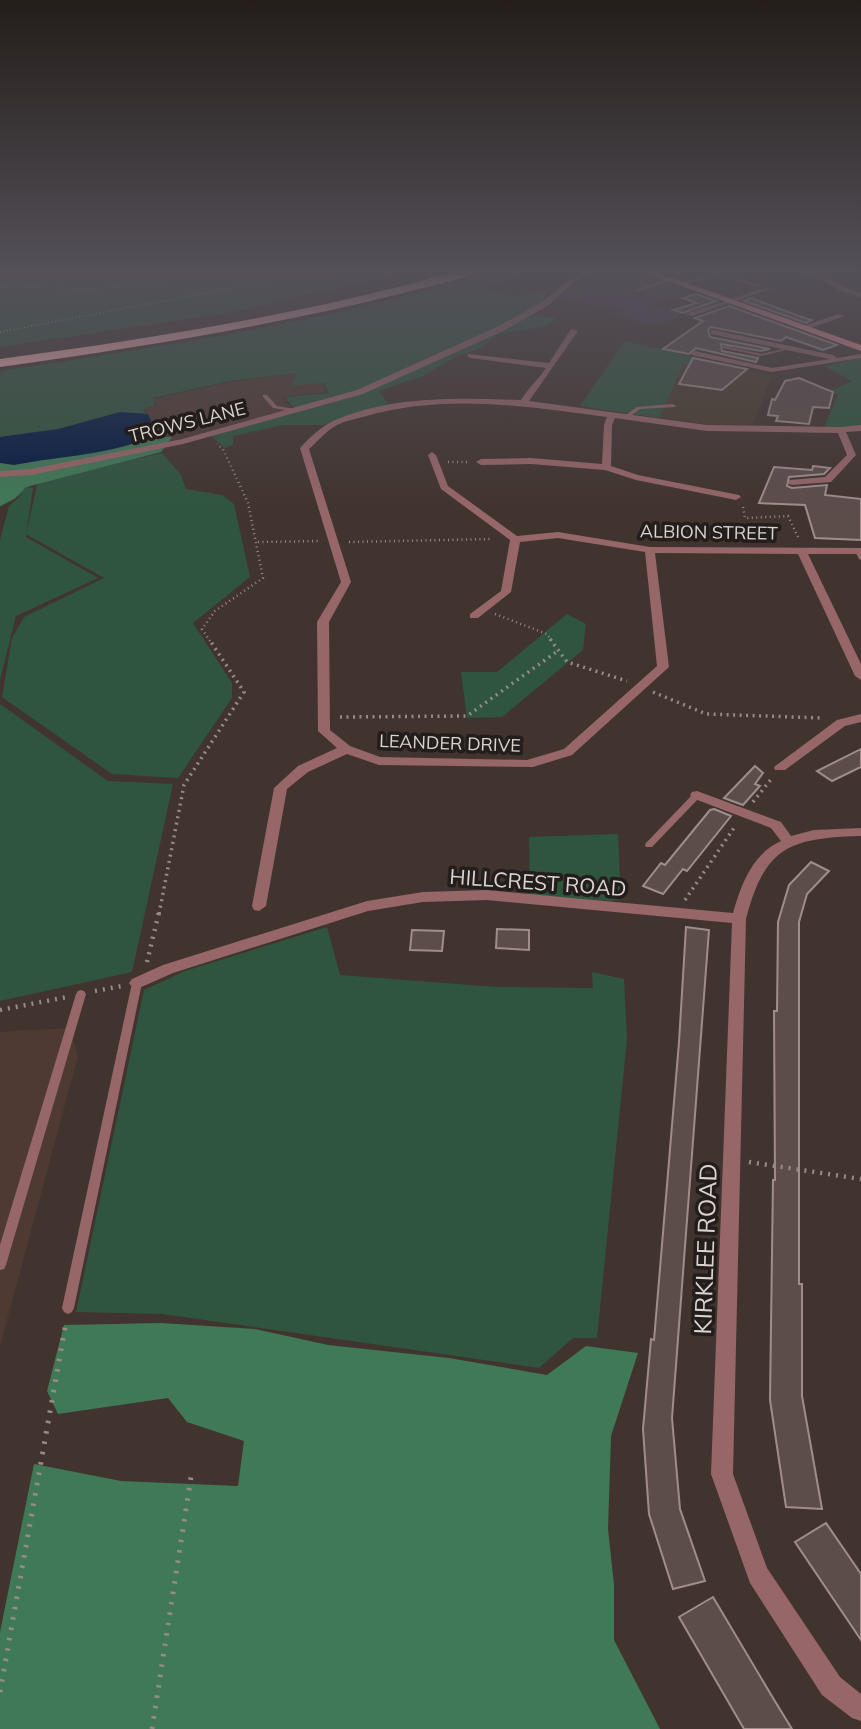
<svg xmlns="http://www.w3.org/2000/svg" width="861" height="1729" viewBox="0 0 861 1729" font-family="Mulish,sans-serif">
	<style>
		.commercial { fill: #453a4a }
		.built { fill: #4e3a33 }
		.education { fill: #4a3c2e }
		.green { fill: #2f553f }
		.forest { fill: #407957 }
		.water { fill: #051c44 }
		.building { fill: #5c4d4b; stroke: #9f8d8b; stroke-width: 2 }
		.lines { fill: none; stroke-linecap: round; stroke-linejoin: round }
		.path-far4 { stroke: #958b87; stroke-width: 2; stroke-dasharray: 1 2.5; stroke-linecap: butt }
		.path-far3 { stroke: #958b87; stroke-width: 2.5; stroke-dasharray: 1 3.5; stroke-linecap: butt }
		.path-far2 { stroke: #958b87; stroke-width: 3.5; stroke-dasharray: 2 4.5; stroke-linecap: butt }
		.path-far1 { stroke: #958b87; stroke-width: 4.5; stroke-dasharray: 2 6; stroke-linecap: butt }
		.path { stroke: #958b87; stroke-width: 5; stroke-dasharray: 2.5 8; stroke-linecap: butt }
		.service { fill: #966669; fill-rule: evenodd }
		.minor { fill: #966669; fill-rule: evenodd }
		.primary { fill: #f39199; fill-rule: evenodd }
		.motorway { fill: #fbb3b8; fill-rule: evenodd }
		.labels { text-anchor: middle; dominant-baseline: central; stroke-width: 7; stroke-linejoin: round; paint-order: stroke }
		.far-street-label { font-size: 18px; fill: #dbd3cf; stroke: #231d1b }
		.street-label { font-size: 21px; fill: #dbd3cf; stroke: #231d1b }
		.near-street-label { font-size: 24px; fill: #dbd3cf; stroke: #231d1b }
	</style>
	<rect width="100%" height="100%" fill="#41342f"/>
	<polygon class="commercial" points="608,268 618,268 691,293 652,305 684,315 657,326 612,316 620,309 556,299 579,280"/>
	<g class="built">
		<polygon points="296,374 289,386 322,383 326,392 282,397 292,408 161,444 145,409 157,406 153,399 232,382"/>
		<polygon points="69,1028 78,1056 0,1346 0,1032"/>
	</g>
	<polygon class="education" points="625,341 772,376 752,425 717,426 580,406"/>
	<g class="green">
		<polygon points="0,268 422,268 233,312 0,347"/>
		<path d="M503,268h36l-56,20 33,9 34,-8 -18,25 24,4 -8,8 -50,8 -17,14 -26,9 -32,19 -44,15 10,14 -67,20h-39l-50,11v9l-8,3 -15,-13 84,-27 -9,-11 44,-4 -5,-10 -34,3 7,-13 -68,8 -76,17 2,8 -12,3 16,25 -2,8 -119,37 -10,9h5l-7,46 12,-53 124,-28 19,22 5,14 36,6 12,9 16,73 -57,46 39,60v15l-54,80 -66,-4 -110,-77 10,-59 12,-21 80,-39 -78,-44v3l72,41 -82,38 -16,64v-140l9,-34 15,-13 -24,14v-136c168,-26 340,-50 503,-103z"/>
		<polygon points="625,341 714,362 712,368 683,365 659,418 580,406"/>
		<polygon points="861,358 861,426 824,428 838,394 828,392 852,381 824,366"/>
		<polygon points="567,614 586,624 583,650 502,717 467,718 461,672 497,672"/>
		<polygon points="0,704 108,781 173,784 132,972 0,1001"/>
		<polygon points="618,834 621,899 611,901 530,895 529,837"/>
		<polygon points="327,927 340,975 496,987 593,988 592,972 624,979 627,1039 597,1338 573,1338 539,1368 163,1314 76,1312 144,990 185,971"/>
	</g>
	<g class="forest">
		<polygon points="154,437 172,437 161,452 26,487 14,499 0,506 0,459 124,440 139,443"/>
		<polygon points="161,1323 255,1329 328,1345 449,1358 547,1375 586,1346 638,1353 611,1436 608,1529 614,1585 614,1640 660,1729 0,1729 0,1632 34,1464 121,1481 238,1486 244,1441 187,1422 168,1398 58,1414 47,1391 64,1325"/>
	</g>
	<path class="water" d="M120,412l28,2 9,20c-42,21 -98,22 -143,31l-14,-2v-26l58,-8z"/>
	<g class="building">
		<polygon points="696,294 716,301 683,313 673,310 697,303 683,298"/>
		<polygon points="751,298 802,317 812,320 806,323 744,301"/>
		<polygon points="729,306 837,345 823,350 786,337 781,341 711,327 708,330 710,337 770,349 761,351 721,344 722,351 758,358 756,362 696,348 689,354 663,349 703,321 695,318"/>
		<polygon points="693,358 747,369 722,390 679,384"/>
		<polygon points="799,378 833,392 829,408 813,407 809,424 776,421 778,416 768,415 772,399 775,400 785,381"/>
		<polygon points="813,466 830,468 824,474 789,477 787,486 792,488 827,485 825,495 861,499 861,540 815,538 805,505 759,503 774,467 812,470"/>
		<polygon points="861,749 861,767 832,781 817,771"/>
		<polygon points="755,766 763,773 755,784 760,786 743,805 724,798"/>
		<polygon points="714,809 731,816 687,871 683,869 663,894 643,886 661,863 665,865 710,810"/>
		<polygon points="811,862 829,871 807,894 799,922 799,1284 802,1284 802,1396 822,1509 786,1507 770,1400 773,1180 775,1180 774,1011 777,1011 778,922 789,885"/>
		<polygon points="686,927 709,930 672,1418 680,1509 705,1581 673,1589 649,1514 643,1429 651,1339 654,1340 679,1042"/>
		<polygon points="497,929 529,930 529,950 496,948"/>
		<polygon points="412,930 444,931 442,951 410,950"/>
		<polygon points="826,1523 861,1574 861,1640 795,1542"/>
		<polygon points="713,1597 773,1698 792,1729 744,1729 679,1617"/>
	</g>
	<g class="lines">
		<g class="path-far4">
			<polyline points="0,286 94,289 237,273 280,278"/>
			<polyline points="0,332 279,279 337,279 395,268"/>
		</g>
		<g class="path-far3">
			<polyline points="448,462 469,462"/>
			<polyline points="743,507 745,518 788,516 799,539"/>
			<polyline points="258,542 320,541"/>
			<polyline points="349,542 492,539"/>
			<polyline points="495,614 547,634 552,641"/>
			<polyline points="210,641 202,629 215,611 263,578 248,503 223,449 217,444"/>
		</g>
		<g class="path-far2">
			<polyline points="550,639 567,662 627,681"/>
			<polyline points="653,692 706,714 823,718"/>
			<polyline points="340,717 467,716 559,650"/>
			<polyline points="753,802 772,778"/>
			<polyline points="685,900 736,825"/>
			<polyline points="159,914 184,785 244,692 209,639"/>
		</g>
		<g class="path-far1">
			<polyline points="147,962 159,912"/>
			<polyline points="95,991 122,986"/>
			<polyline points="0,1010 67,997"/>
			<polyline points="749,1162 861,1179"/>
		</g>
		<g class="path">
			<polyline points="0,1692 66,1322"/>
			<polyline points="152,1729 191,1477"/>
		</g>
		<g class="service">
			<polygon points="700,268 706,268 760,286 756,287"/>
			<polygon points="668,279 672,280 637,292 633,291"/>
			<polygon points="725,346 761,354 791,347 793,348 761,356 723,348 723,346"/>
			<polygon points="263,395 267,395 277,406 300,410 297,412 273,408 263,397"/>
			<polygon points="673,404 676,406 675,407 640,409 628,418 623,417 637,407"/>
			<polygon points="858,549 861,551 861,560 859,559 855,551"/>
			<polygon points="697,792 701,795 700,797 652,847 646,847 645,845 646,843 694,793"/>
			<polygon points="137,979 140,980 142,983 74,1308 72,1312 68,1314 64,1312 62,1308 132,983 134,980"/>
			<polygon points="81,990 84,991 86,994 6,1265 4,1269 0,1270 0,1245 76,994 78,991"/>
		</g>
		<g class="minor">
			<polygon points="594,268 603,268 575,281 549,305 505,330 363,394 183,444 31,475 0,477 0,471 31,469 182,439 357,390 499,326 543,301 571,279"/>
			<polygon points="724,268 734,268 685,285 680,284"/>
			<path d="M784,268c30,0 50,17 77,25v4l-20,-6 -15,-10z"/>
			<polygon points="765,288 770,289 692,316 685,314"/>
			<polygon points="838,314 845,316 808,329 801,327"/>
			<path d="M571,329l7,2 -49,70 178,24 134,2 20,-2v6l-15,1 10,23 -25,27 -39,3 -3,-1v-4l36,-3 22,-22 -9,-22 -131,-2 -92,-13 -3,7 -1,41 27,9 101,20 2,2 -5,3 -100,-20 -31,-10 -74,-6 -50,1 -5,-3 5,-3 50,-1 71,6 2,-39 3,-8c-80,-11 -165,-24 -244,0 -8,2 -18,4 -26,8 -10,5 -19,16 -28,24l42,133 -22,40 1,108 20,16 30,11 147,3 37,-11 93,-83 -12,-114 -87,-14 -38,4 -9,50 -33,26h-8v-4l31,-23 9,-51 -69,-51 -13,-34 4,-3 4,3 12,31 69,50 41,-4 92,15 211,1v6h-53l53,110v16l-6,-4 -57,-122 -143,-1 14,114 -97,88 -39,12 -154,-2 -32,-11 -39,18 -21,17 -21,117 -7,5 -5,-1 -2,-4 22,-118 24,-22 39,-18 -19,-17 -1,-109 24,-40 -41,-134c8,-9 22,-22 33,-27 59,-26 126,-23 188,-21 7,-12 17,-20 25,-32l-75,-10 -4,-2 1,-2 81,9z"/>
			<polygon points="714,330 833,355 837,358 861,354 861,358 772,372 692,355 691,353 695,351 772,368 830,359 711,334 711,330"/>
			<polygon points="861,714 861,722 845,726 785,770 775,770 774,767 837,720"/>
			<path d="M697,791l84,31 10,14 23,-6 47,-2v8c-71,2 -96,10 -115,83l-13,555 34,94 73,109 21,17v27l-9,-3 -30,-23 -72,-112 -39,-109 21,-551 -245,-23 -64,2 -55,9 -195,62 -36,16 -5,-2 -3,-4 3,-4 31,-14 204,-64 56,-9 64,-2 246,23c8,-28 19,-59 48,-72l-10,-13 -79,-30 -2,-3 2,-3z"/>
		</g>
		<polygon class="primary" points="632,268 644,268 861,345 861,351"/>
		<path class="motorway" d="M469,268h16c-16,11 -65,20 -86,26 -132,33 -265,54 -399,73v-8c158,-21 315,-47 469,-91z"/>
	</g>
	<linearGradient id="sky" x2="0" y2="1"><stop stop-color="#241d1a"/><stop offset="0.53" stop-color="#545058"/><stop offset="1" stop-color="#545058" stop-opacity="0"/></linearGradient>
	<rect width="861" height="510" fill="url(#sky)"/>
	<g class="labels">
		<g class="far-street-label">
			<text transform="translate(187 422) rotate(-14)">TROWS LANE</text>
			<text transform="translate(709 532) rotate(1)">ALBION STREET</text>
			<text transform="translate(450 743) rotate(2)">LEANDER DRIVE</text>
		</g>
		<g class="street-label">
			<text transform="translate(538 882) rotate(4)">HILLCREST ROAD</text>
		</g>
		<g class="near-street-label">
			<text transform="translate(705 1249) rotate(-88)">KIRKLEE ROAD</text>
		</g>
	</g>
</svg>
